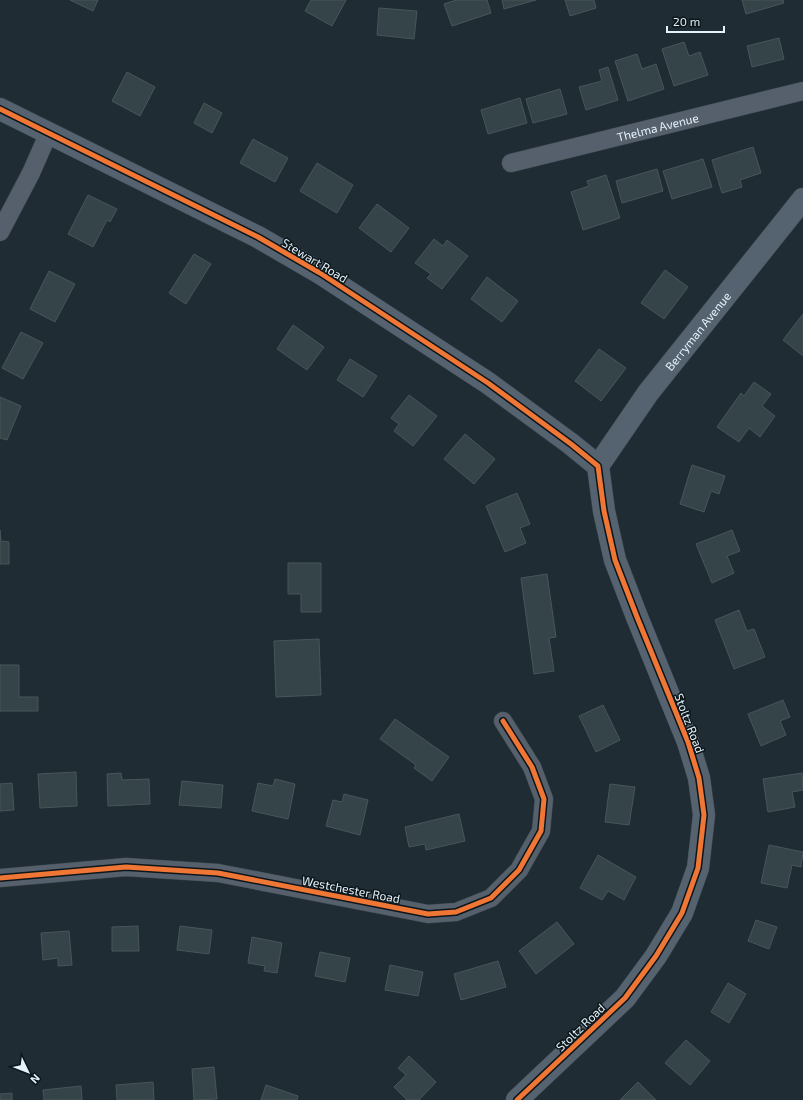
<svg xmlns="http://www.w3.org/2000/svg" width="803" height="1100" viewBox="0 0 803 1100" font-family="'Exo 2',sans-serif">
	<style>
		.building { fill: #344448; stroke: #495559 }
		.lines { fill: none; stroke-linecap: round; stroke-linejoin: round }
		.street-casing { stroke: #3c474d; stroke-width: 19 }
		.secondary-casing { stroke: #3c474d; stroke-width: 23 }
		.street { stroke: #55606c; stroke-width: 18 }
		.secondary { stroke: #55626f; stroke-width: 22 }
		.cycleway-casing { stroke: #0c161b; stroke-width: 8 }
		.cycleway { stroke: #f07635; stroke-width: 5 }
		.labels { text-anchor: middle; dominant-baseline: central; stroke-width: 3; stroke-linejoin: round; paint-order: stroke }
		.street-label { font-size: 12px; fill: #e4f3fb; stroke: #0c161b }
	</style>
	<rect width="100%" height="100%" fill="#1f2c33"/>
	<g class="building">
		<polygon points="70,0 98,0 93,11"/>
		<polygon points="311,0 346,0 332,26 305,11"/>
		<polygon points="456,0 487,0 491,13 452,26 444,4"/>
		<polygon points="502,0 536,0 504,9"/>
		<polygon points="565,0 594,0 596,8 570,16"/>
		<polygon points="742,0 783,0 784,3 746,14"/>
		<polygon points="379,8 417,11 414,39 377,35"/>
		<polygon points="779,38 784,59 752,67 747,46"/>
		<polygon points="684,42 689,56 700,52 708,75 674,86 662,49"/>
		<polygon points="637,54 642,69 656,64 664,89 628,101 615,61"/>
		<polygon points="608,67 618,100 586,110 579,87 602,81 599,70"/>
		<polygon points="127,72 155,87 140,116 112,101"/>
		<polygon points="560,89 567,114 533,123 526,99"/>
		<polygon points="520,98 527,123 488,134 481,110"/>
		<polygon points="204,103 222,113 212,133 194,123"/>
		<polygon points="253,139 288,158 275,182 240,163"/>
		<polygon points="753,147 761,173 740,180 742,187 722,193 712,160"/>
		<polygon points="703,159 712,187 672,199 663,171"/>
		<polygon points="317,163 353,185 337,213 300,191"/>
		<polygon points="657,169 663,191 622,203 616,181"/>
		<polygon points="606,175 620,218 583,230 571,192 589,186 587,181"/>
		<polygon points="88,195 117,209 110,222 107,220 93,247 68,234"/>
		<polygon points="377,204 409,228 391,252 359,228"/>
		<polygon points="434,239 443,246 447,240 468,256 442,289 427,278 431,274 415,263"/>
		<polygon points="194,254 211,264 186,304 169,293"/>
		<polygon points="665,270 688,287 664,319 641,303"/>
		<polygon points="49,271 75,284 55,322 30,309"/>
		<polygon points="487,277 518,301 502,322 471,299"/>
		<polygon points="803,314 803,356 783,340"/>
		<polygon points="293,325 324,347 307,370 277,349"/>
		<polygon points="21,332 43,343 23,379 2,368"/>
		<polygon points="599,349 626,368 601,401 575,381"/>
		<polygon points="350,359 377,376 363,397 337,380"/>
		<polygon points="754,382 771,394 762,406 775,416 760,437 749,428 739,442 717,427 741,393 744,396"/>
		<polygon points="409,395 437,416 413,446 394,431 399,424 391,418"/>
		<polygon points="0,397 21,406 7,440 0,438"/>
		<polygon points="465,434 495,459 474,484 444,459"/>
		<polygon points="692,465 725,476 719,494 711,491 704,512 680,504"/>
		<polygon points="517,493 530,524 520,528 526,543 505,552 486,506"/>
		<polygon points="0,530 1,541 9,542 9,564 0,564"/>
		<polygon points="732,530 740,551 727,556 734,573 712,583 696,544"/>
		<polygon points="288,563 321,563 321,612 301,612 301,594 288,594"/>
		<polygon points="547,574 556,637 549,638 554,671 534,674 521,578"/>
		<polygon points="739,610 747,631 754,629 765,657 734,669 715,620"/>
		<polygon points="319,639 321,695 276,697 274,641"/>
		<polygon points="0,665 19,665 19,697 38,697 38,711 0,711"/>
		<polygon points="783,700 790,717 780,721 786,735 761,746 748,714"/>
		<polygon points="603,705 620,740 596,752 579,716"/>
		<polygon points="395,719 449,757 432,781 414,768 416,765 380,739"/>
		<polygon points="76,772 77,806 40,808 38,774"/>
		<polygon points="121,773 122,780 149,779 150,804 108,806 107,774"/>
		<polygon points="802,773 803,790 792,792 795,807 768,812 763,779"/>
		<polygon points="275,779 295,784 288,819 252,811 258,783 273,786"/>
		<polygon points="182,781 223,785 221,808 179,805"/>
		<polygon points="12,783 14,810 0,811 0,784"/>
		<polygon points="610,784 635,787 629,825 605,822"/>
		<polygon points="344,794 368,800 360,835 326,826 333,800 342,802"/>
		<polygon points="459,814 465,841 426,850 425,844 409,847 405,827"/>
		<polygon points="769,845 803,852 801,867 792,865 787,888 761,883"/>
		<polygon points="598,855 636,877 624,900 608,891 602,900 580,888"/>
		<polygon points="756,920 777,927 769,949 748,941"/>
		<polygon points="557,922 574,944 536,974 519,951"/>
		<polygon points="138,926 139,951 112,951 112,927"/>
		<polygon points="180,926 212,930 209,954 177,950"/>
		<polygon points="69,931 72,965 58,966 58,958 43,960 41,933"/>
		<polygon points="252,937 282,943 277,973 264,971 265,966 248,963"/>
		<polygon points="320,952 350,958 345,982 315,976"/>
		<polygon points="498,961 506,987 461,1000 454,974"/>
		<polygon points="390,965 423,972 418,996 385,990"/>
		<polygon points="728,983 746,994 729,1023 711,1012"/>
		<polygon points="686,1040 710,1061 690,1085 665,1063"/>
		<polygon points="409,1056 436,1082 419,1100 407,1100 394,1087 406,1075 398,1068"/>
		<polygon points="214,1067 217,1099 194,1100 192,1069"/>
		<polygon points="153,1082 154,1100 117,1100 116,1085"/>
		<polygon points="638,1082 656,1100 620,1100"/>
		<polygon points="266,1085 298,1096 297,1100 261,1100"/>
		<polygon points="81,1086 82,1100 44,1100 43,1090"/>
		<polygon points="12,1093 12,1100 0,1100 0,1094"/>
	</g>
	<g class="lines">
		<g class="street-casing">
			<g id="street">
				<path id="s1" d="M511,163l292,-72"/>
				<polyline points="0,232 31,173 49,132"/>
				<polyline points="0,878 126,867 218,873 428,914 456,912 491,898 519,870 541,831 544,799 532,767 503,721"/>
			</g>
		</g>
		<g class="secondary-casing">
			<g id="secondary">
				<polyline points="0,109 258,237 320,273 488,383 571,444 598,466"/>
				<path id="s2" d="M598,466l50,-73 155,-194"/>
				<polyline points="517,1100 625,998 656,956 682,913 698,868 704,815 699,778 688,742 637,617 615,560 604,511 598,466"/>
			</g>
		</g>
		<use href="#street" class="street"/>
		<use href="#secondary" class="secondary"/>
		<g class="cycleway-casing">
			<g id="cycleway">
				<polyline points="0,109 258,237 320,273 488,383 571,444 598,466 604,511 615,560 637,617 688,742 699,778 704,815 698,868 682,913 656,956 625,998 517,1100"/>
				<polyline points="0,878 126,867 218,873 428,914 456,912 491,898 519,870 541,831 544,799 532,767 503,721"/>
			</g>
		</g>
		<use href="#cycleway" class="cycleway"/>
	</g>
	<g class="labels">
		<g class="street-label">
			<text stroke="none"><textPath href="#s1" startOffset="151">Thelma Avenue</textPath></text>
			<text transform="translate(315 260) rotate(31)">Stewart Road</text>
			<text stroke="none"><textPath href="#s2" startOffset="168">Berryman Avenue</textPath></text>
			<text transform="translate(690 723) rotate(69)">Stoltz Road</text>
			<text transform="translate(351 889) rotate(11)">Westchester Road</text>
			<text transform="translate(580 1027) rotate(-44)">Stoltz Road</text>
		</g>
	</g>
	<g transform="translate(28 1072) rotate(133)" stroke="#0c161b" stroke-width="3" paint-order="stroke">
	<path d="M0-3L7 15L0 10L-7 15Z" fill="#e4f3fb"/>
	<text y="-6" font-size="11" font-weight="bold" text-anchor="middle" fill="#e4f3fb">N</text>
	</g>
	<path d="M667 26v6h57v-6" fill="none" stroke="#e4f3fb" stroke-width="2"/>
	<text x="673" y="26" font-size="12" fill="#e4f3fb" stroke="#0c161b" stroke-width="3" paint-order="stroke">20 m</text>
</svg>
